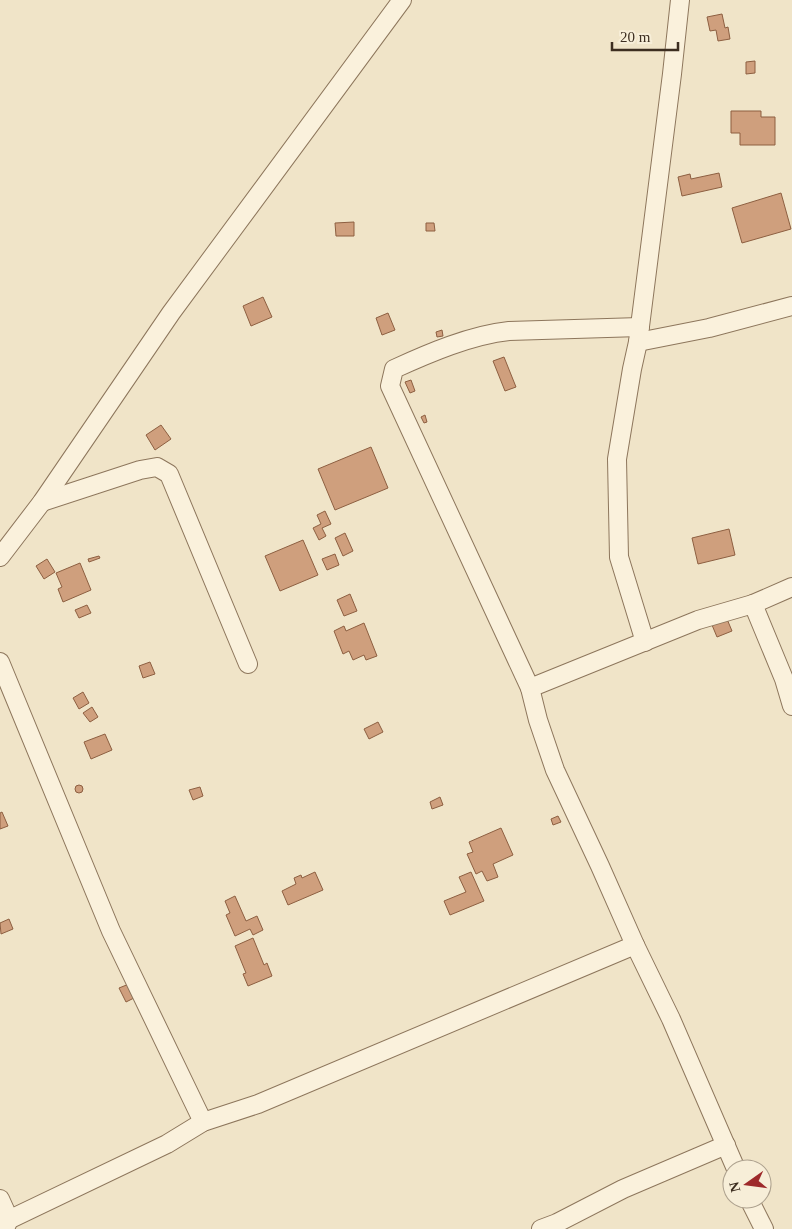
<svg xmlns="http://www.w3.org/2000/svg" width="792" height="1229" viewBox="0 0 792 1229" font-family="'Times New Roman',serif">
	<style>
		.building { fill: #cf9f7d; stroke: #8d5f41 }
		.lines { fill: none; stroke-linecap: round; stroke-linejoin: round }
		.minor-casing { stroke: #8d765c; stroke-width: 20 }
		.minor { stroke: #faf1dc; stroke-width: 18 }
	</style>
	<rect width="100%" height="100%" fill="#f0e4c8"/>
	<g class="building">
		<polygon points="722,14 725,28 728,27 730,39 718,41 716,30 710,31 707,17"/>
		<polygon points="755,61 755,73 746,74 746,62"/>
		<polygon points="731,111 761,111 761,117 775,117 775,145 740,145 740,133 731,133"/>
		<polygon points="719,173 722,187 682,196 678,177 690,174 691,179"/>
		<polygon points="781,193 791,229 742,243 732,208"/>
		<polygon points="354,222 354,236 336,236 335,223"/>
		<polygon points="426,223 434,223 435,231 426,231"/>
		<polygon points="263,297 272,317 251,326 243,306"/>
		<polygon points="388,313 395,330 382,335 376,318"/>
		<polygon points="442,330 443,336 437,337 436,332"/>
		<polygon points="504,357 516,387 505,391 493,361"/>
		<polygon points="411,380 415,391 410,393 405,382"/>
		<polygon points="425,415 427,422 424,423 421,417"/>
		<polygon points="161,425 171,439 155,450 146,435"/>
		<polygon points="371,447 388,488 335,510 318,469"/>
		<polygon points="325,511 331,524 322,528 326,536 319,540 313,528 321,524 317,515"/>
		<polygon points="729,529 735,555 698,564 692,538"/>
		<polygon points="345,533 353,551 343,556 335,538"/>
		<polygon points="303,540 318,575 280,591 265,556"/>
		<polygon points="335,554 339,565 327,570 322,559"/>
		<polygon points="99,556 100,558 89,562 88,559"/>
		<polygon points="47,559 55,572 44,579 36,566"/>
		<polygon points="80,563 91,590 63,602 58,589 62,587 56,573"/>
		<polygon points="350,594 357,611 344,616 337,600"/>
		<polygon points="87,605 91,613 79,618 75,610"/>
		<polygon points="727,619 732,631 717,637 712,625"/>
		<polygon points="364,623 377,656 366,660 364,655 353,660 349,651 343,654 334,631 344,626 346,631"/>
		<polygon points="150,662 155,674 143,678 139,666"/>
		<polygon points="83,692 89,703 79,709 73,698"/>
		<polygon points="92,707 98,717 90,722 83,713"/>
		<polygon points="378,722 383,732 369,739 364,729"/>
		<polygon points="105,734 112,750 91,759 84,742"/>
		<circle cx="79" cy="789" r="4"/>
		<polygon points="200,787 203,796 193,800 189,790"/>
		<polygon points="440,797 443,805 432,809 430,802"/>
		<polygon points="2,812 8,826 0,829 0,813"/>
		<polygon points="558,816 561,822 553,825 551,819"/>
		<polygon points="501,828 513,855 493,864 498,877 487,881 482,871 476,874 467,854 473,852 469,842"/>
		<polygon points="315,872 323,890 288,905 282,891 296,884 294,878 301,875 302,878"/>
		<polygon points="471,872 484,901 450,915 444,901 466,892 459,877"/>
		<polygon points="235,896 246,921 257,916 263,930 253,935 250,929 235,936 226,915 230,913 225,901"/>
		<polygon points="9,919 13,929 1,934 0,923"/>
		<polygon points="253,938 264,965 267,963 272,976 248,986 243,974 246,973 235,946"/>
		<polygon points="129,984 136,997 126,1002 119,988"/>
	</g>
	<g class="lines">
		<g class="minor-casing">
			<g id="minor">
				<path d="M640,327l-131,4c-38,4 -80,22 -115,38l-4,17 140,302 8,32 17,50 45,96 35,79 36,74 65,150"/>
				<polyline points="638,342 709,328 792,306"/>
				<polyline points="42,502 140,470 157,467 169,474 248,664"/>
				<polyline points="0,557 42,502 171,313 402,0"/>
				<polyline points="753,604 792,587"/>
				<polyline points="645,642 619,557 617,459 632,369 638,342 672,74 680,0"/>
				<polyline points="0,662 111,931 203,1122"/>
				<polyline points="530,688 698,620 753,604 784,679 792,706"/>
				<polyline points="0,1199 9,1219 5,1229"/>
				<polyline points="749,1199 764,1229"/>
				<polyline points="0,1224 167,1144 203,1122 258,1104 635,945"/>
				<polyline points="541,1229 557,1223 623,1189 726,1145"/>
			</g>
		</g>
		<use href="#minor" class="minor"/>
	</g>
	<g transform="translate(747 1184) rotate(256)"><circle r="24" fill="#f7eed8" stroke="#ada18e"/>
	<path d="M0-4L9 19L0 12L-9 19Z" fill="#9e2a2b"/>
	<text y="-8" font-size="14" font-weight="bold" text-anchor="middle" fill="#3d2e20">N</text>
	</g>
	<path d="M612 42v8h66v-8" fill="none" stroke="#3d2e20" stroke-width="2.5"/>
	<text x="620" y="42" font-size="15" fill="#3d2e20" stroke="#f7eed8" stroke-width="4" paint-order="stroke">20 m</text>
</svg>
